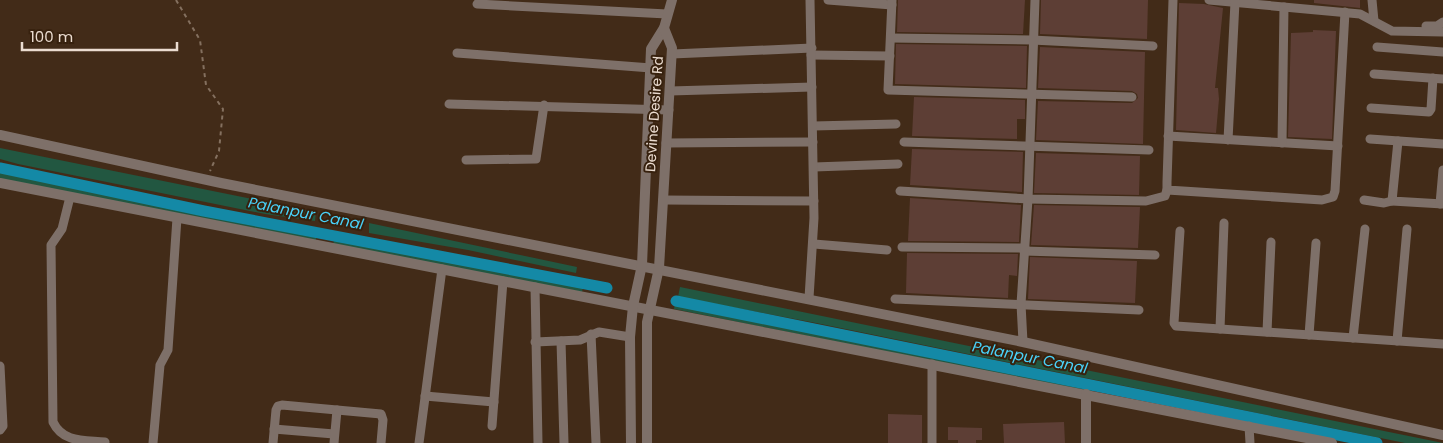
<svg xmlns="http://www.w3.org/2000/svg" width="1443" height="443" viewBox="0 0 1443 443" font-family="Poppins,sans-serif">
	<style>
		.green { fill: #225741 }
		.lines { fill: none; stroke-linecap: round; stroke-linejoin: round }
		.canal { stroke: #1489a6; stroke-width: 11 }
		.building { fill: #5d3e35 }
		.path { stroke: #84705f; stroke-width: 2; stroke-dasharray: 4 4; stroke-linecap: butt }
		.minor { stroke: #7e7069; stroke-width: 9 }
		.tertiary { stroke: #7e7069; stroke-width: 10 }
		.labels { text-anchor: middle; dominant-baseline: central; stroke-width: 4; stroke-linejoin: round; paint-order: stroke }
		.street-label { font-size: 14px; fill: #ebdcd0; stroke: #37210e }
		.water-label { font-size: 15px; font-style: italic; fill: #49d1f8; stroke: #37210e }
	</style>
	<rect width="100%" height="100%" fill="#422b18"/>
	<g class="green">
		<polygon points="0,148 316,212 315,221 265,214 18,164 0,159"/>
		<polygon points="0,172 316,235 316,243 0,180"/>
		<polygon points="369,223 577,267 576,273 468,250 369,233"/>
		<polygon points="334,240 583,288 582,292 333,245"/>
		<polygon points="680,287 1443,443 1405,443 816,323 678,297"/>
		<polygon points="675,304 1091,390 1091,393 674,309"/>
	</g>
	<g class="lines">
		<g class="canal">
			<polyline points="0,168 204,211 607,288"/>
			<polyline points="676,301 1377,443"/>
		</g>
	</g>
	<g class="building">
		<polygon points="898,0 1025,0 1023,34 897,32"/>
		<polygon points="1041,0 1148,0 1147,39 1040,34"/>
		<polygon points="1314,0 1360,0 1360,8 1314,3"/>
		<polygon points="1179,3 1204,4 1223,8 1215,88 1218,88 1219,99 1216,133 1176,130"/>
		<polygon points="1313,30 1336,31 1332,139 1288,137 1291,33 1313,32"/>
		<polygon points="896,44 1027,46 1026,88 895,84"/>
		<polygon points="1040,47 1145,52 1143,144 1036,140 1038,101 1132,103 1138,98 1137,94 1132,91 1038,88"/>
		<polygon points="914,97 1025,100 1025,119 1017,119 1017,139 912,136"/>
		<polygon points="912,149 1023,152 1022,192 910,185"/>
		<polygon points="1036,153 1140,156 1139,195 1034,193"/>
		<polygon points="910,198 1021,205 1019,242 908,241"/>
		<polygon points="1034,205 1140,207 1138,248 1031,245"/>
		<polygon points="907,253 1018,254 1017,276 1009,275 1008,298 906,293"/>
		<polygon points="1030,257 1137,261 1135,303 1028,299"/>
		<polygon points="888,414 922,415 922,443 888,443"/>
		<polygon points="1064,422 1065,443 1004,443 1003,424"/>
		<polygon points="948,427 982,428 982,440 976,440 976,443 958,443 958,440 948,440"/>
	</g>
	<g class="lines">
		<polyline class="path" points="176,0 200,40 206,85 223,109 219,151 210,171"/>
		<g class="minor">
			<polyline points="828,0 892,5"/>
			<polyline points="892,0 888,90 1132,97"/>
			<polyline points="1173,0 1167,182 1167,190 1183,191 1322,200 1333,197 1335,191 1345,12"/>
			<polyline points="1209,0 1360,14 1392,31 1443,32"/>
			<polyline points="1372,0 1374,21"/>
			<polyline points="477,4 667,14"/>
			<polyline points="1426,26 1437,26 1443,22"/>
			<polyline points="891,38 1032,40 1153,46"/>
			<polyline points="1377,47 1443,52"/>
			<polyline points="457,53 651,68"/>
			<polyline points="672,54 812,48"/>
			<polyline points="811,55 890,56"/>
			<polyline points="1374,74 1443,79"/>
			<polyline points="670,91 812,87"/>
			<polyline points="449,104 669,110"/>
			<polyline points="1371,108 1429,112 1431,109 1433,78"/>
			<polyline points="813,126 896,124"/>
			<polyline points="1168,136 1338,146"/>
			<polyline points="1370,139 1443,144"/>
			<polyline points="1228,140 1235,2"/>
			<polyline points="1398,141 1392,201 1443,204"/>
			<polyline points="904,142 1149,150"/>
			<polyline points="666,143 813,142"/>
			<polyline points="1282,143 1284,7"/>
			<polyline points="466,160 536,159 544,105"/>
			<polyline points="814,167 898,164"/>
			<polyline points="900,191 1028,199 1146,201 1165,196 1167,190"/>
			<path d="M70,197l-8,32 -11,16 2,177c10,21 31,18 52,20"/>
			<polyline points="663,200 814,201"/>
			<polyline points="1364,200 1384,203 1392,201"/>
			<polyline points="1440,204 1443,170"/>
			<polyline points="1180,231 1174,323 1176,326 1443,344"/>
			<polyline points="814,244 887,250"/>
			<polyline points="902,247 1025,248"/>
			<polyline points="1024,251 1155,255"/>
			<polyline points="535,287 538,443"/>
			<polyline points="809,298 814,218 810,0"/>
			<polyline points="895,299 1139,310"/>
			<polyline points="1220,329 1224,223"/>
			<polyline points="1267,332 1271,242"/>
			<polyline points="591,334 596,443"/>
			<polyline points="1309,335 1316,243"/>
			<polyline points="1353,338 1365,229"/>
			<polyline points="561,341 564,443"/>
			<polyline points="1397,341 1407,229"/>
			<polyline points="535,342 580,340 599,332 630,337"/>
			<polyline points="1023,342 1021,304 1028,199 1035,0"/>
			<polyline points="0,366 3,426 0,430"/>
			<polyline points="425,396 494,402"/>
			<polyline points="492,426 503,281"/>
			<polyline points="1249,426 1250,443"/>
			<polyline points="274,429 334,434"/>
			<polyline points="153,443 160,365 168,350 177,218"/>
			<polyline points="273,443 276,410 278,406 282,405 381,414 383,420 381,443"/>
			<polyline points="334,443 337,410"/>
			<polyline points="419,443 442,269"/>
			<polyline points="932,443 932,364"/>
		</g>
		<g class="tertiary">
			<polyline points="0,135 221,183 1023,342 1443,435"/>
			<polyline points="0,183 1332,443"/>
			<polyline points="631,443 630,337 633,306 642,265 651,49 664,28 672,0"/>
			<polyline points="647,443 647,322 659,268 672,48 664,28"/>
			<polyline points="1086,443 1086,394"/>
		</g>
	</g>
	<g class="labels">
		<g class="street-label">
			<text transform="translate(654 114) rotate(-86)">Devine Desire Rd</text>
		</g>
		<g class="water-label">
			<text transform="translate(306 213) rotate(11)">Palanpur Canal</text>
			<text transform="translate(1030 357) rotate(11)">Palanpur Canal</text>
		</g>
	</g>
	<path d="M22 42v8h155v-8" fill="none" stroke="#ebdcd0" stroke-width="2.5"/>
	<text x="30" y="42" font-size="15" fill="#ebdcd0" stroke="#37210e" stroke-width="4" paint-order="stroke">100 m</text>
</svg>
